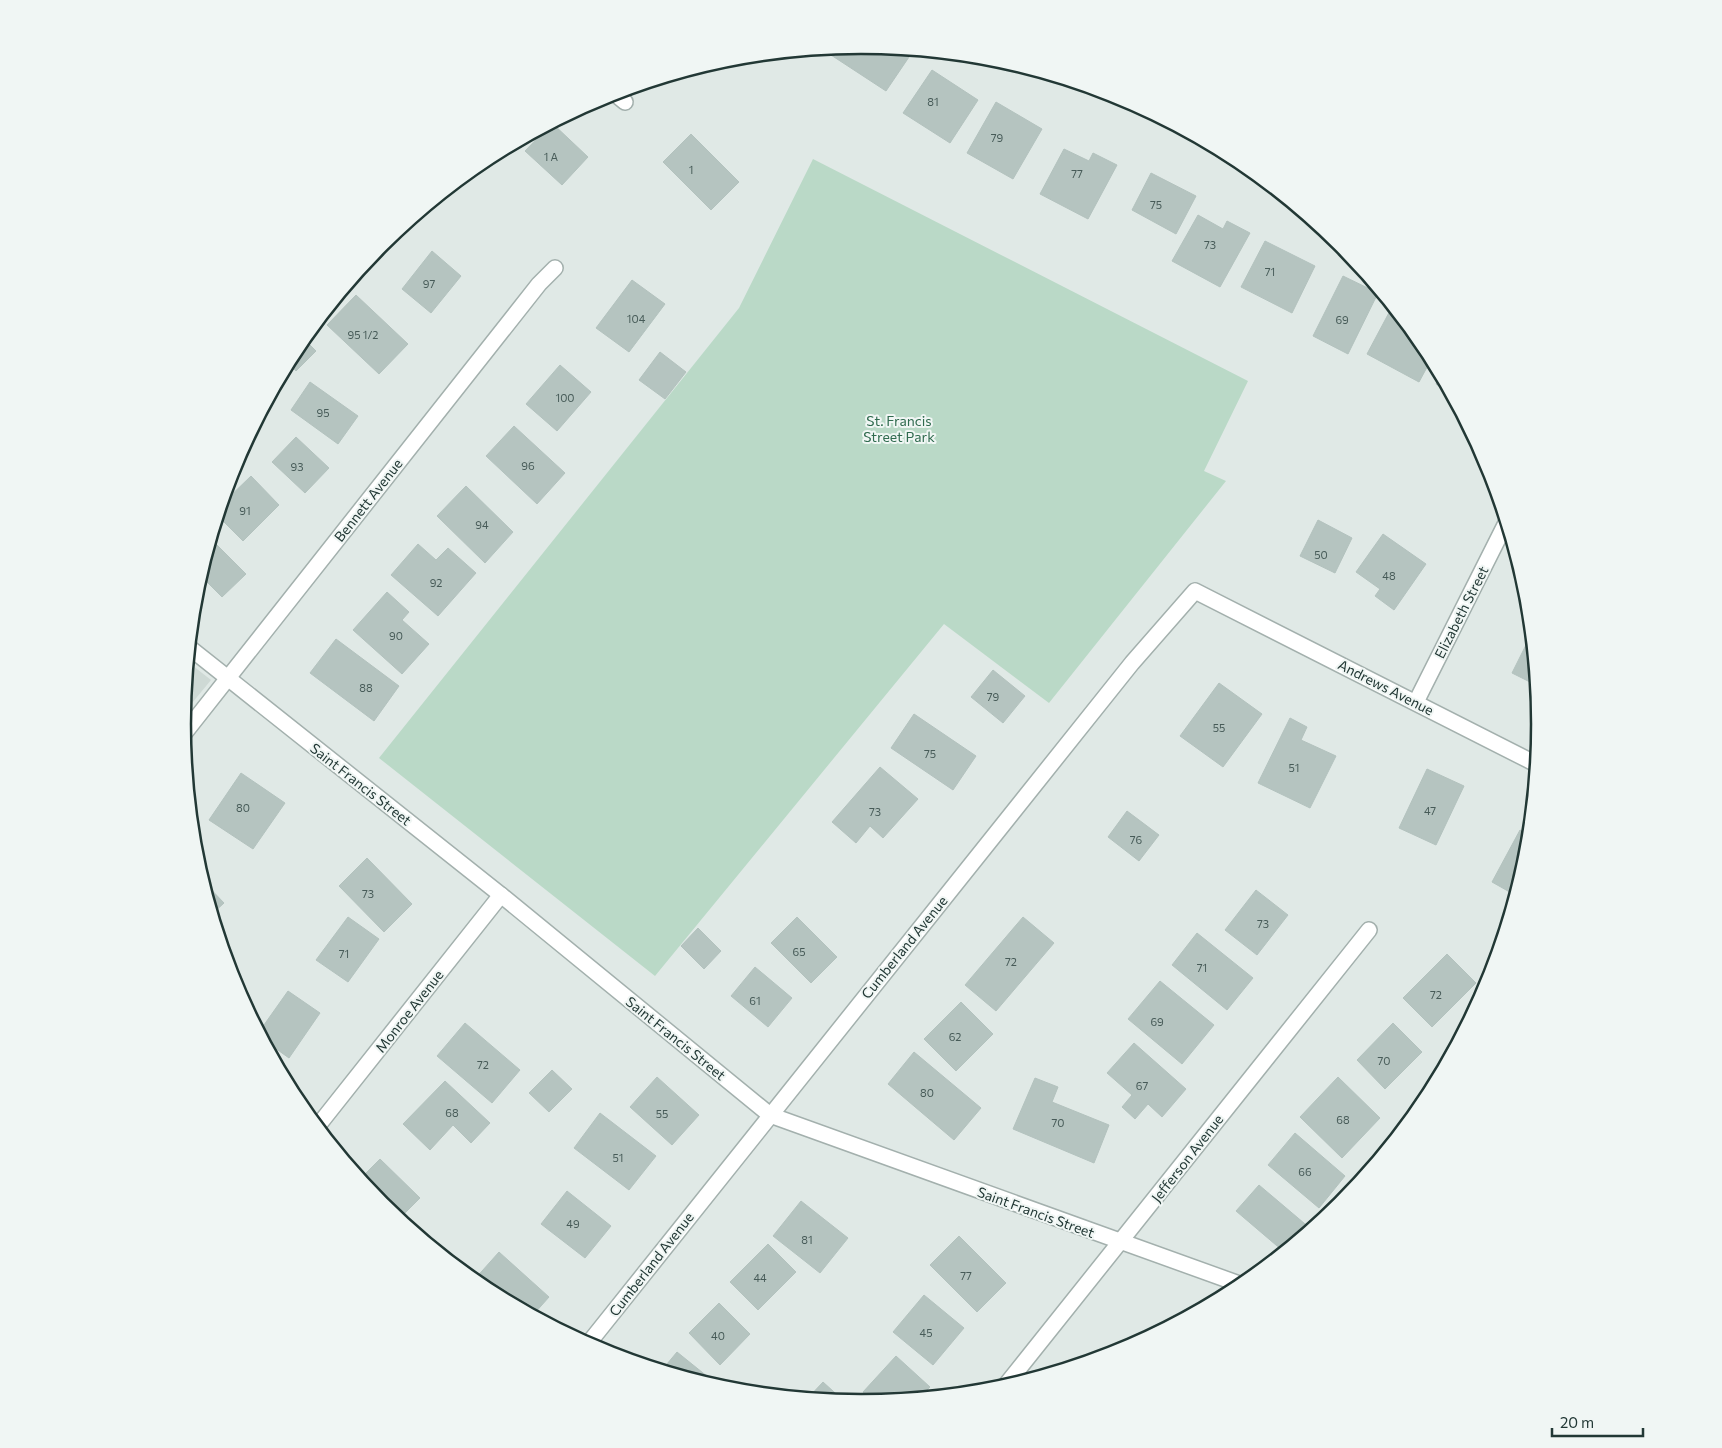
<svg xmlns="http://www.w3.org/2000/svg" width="1722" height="1448" viewBox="0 0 1722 1448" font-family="Commissioner,sans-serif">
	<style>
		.built { fill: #ced9d5 }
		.green { fill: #bad9c7 }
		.building { fill: #b5c4c0; stroke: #b3c2be }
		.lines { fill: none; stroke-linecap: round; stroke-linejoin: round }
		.minor-casing { stroke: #a3b0ad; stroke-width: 18 }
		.minor { stroke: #fff; stroke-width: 15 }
		.labels { text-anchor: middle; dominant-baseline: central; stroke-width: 4; stroke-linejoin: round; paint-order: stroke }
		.number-label { font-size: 11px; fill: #475b58 }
		.park-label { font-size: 14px; fill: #306b4f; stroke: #f0f6f4 }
		.street-label { font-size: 14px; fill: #223835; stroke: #f0f6f4 }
		.rim { fill: none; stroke: #223835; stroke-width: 2.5 }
	</style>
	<rect width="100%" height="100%" fill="#e0e9e6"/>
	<polygon class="built" points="188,662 211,680 183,714"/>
	<polygon class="green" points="813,159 1248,381 1204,471 1226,481 1049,703 944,624 655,976 379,758 739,308"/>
	<g class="building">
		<polygon points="861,45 895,48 909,57 886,91 831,55 836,47"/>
		<polygon points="932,70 978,100 950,143 903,113"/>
		<polygon points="996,102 1042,129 1013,179 967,153"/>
		<polygon points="552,123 588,157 562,185 525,151"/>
		<polygon points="691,134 739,182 711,210 663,162"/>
		<polygon points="1064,149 1089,161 1093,153 1117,165 1088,219 1040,194"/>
		<polygon points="1151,173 1196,196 1176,234 1132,210"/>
		<polygon points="1198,215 1223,229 1227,221 1250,233 1220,287 1172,261"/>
		<polygon points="1265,241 1315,266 1292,313 1241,287"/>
		<polygon points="432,251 461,276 431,313 402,289"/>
		<polygon points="1343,276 1378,293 1348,354 1313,336"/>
		<polygon points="632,280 665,304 629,352 596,328"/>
		<polygon points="356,295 408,344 379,374 327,325"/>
		<polygon points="1392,307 1426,347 1432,358 1419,382 1367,354"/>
		<polygon points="303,338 316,351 296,371 288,363"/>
		<polygon points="660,352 686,372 665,399 639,380"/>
		<polygon points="560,365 591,392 557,431 526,404"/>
		<polygon points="1441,376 1451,395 1436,384"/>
		<polygon points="310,382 358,416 338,444 291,410"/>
		<polygon points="514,426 565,473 537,504 486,456"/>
		<polygon points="296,437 329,468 305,493 272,462"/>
		<polygon points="251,476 279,505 243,541 218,516 221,505"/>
		<polygon points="466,486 513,532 485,563 437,516"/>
		<polygon points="1318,520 1352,538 1335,573 1300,556"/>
		<polygon points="1383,534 1426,564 1394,610 1375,596 1380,589 1356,572"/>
		<polygon points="211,539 246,574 222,597 200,575"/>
		<polygon points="418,544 436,560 448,548 476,573 438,616 391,575"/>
		<polygon points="387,592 409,612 402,620 429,644 402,674 353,630"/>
		<polygon points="1531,635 1531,636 1536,685 1512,673"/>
		<polygon points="336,639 399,686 374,721 310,673"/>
		<polygon points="993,670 1025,696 1003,723 971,697"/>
		<polygon points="1219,683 1262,714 1223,767 1180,736"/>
		<polygon points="914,714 976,756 953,790 891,748"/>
		<polygon points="1290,718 1307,727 1301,740 1336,756 1310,808 1258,783"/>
		<polygon points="880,767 918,799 883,838 870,826 856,843 832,822"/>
		<polygon points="1427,769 1464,786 1436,845 1399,828"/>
		<polygon points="241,773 285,803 253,849 209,820"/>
		<polygon points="1127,811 1159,835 1139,861 1108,837"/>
		<polygon points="1520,830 1529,835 1527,857 1515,895 1492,882"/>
		<polygon points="367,858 412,904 384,932 339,886"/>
		<polygon points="197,863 206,873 201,878"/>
		<polygon points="202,880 224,903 212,914"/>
		<polygon points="1256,890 1288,915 1257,955 1225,930"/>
		<polygon points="348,917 379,939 348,982 316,960"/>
		<polygon points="797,917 837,957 811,983 771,943"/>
		<polygon points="1023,917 1054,943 996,1011 965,985"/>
		<polygon points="698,928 721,951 704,969 681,946"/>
		<polygon points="1197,933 1253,978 1227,1010 1172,965"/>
		<polygon points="1447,954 1476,983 1432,1027 1403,998"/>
		<polygon points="755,967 792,998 768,1027 731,996"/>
		<polygon points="1160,981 1214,1025 1182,1064 1128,1019"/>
		<polygon points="288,991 320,1013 289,1058 275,1048 271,1053 259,1032"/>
		<polygon points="961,1002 993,1034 956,1071 924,1039"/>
		<polygon points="465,1023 520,1070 492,1103 437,1056"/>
		<polygon points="1393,1023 1422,1052 1385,1089 1357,1060"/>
		<polygon points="1134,1043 1186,1089 1162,1117 1148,1104 1135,1119 1122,1107 1132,1095 1107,1073"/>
		<polygon points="914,1052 981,1108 954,1140 888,1084"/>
		<polygon points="552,1070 572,1089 549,1112 529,1093"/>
		<polygon points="657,1077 699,1115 672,1145 630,1107"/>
		<polygon points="1338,1077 1380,1118 1342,1158 1300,1117"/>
		<polygon points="1035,1078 1058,1087 1052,1102 1109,1125 1094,1163 1013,1129"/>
		<polygon points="445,1081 490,1123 471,1143 453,1125 430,1150 403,1124"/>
		<polygon points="600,1113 656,1156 629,1190 574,1148"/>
		<polygon points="1295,1133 1345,1176 1319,1208 1268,1165"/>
		<polygon points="380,1159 420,1198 399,1219 381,1204 360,1179"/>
		<polygon points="1259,1185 1311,1229 1283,1251 1236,1211"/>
		<polygon points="567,1191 611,1226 585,1258 541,1224"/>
		<polygon points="801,1201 848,1238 820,1273 773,1236"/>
		<polygon points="959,1236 1006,1283 977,1312 930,1265"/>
		<polygon points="768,1244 796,1272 758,1310 730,1282"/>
		<polygon points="499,1252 549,1297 533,1315 484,1288 474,1280"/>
		<polygon points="924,1295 964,1328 933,1365 893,1332"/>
		<polygon points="719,1303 750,1334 720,1365 689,1333"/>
		<polygon points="1143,1332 1148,1337 1133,1345"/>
		<polygon points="677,1352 708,1377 704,1383 662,1370"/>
		<polygon points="896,1356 930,1387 920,1397 873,1402 863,1392"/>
		<polygon points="823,1382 844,1401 808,1398"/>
	</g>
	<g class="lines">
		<g class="minor-casing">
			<g id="minor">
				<polyline points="614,93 625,102"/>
				<polyline points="190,648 501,895 770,1115 1242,1285"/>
				<polyline points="1416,702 1506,523"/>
				<polyline points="183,735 539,284 555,268"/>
				<polyline points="317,1127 501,895"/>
				<polyline points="588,1344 1132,663 1195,591 1536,764"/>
				<polyline points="1005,1386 1369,930"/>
			</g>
		</g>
		<use href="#minor" class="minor"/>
	</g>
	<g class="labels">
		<g class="number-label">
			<text x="933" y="101">81</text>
			<text x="997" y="137">79</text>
			<text x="551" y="156">1 A</text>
			<text x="691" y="169">1</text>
			<text x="1077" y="173">77</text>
			<text x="1156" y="204">75</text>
			<text x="1210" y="244">73</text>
			<text x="1270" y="271">71</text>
			<text x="429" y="283">97</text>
			<text x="636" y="318">104</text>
			<text x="1342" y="319">69</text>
			<text x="363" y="334">95 1/2</text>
			<text x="565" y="397">100</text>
			<text x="323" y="412">95</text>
			<text x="528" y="465">96</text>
			<text x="297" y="466">93</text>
			<text x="245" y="510">91</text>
			<text x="482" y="524">94</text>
			<text x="1321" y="554">50</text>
			<text x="1389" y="575">48</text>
			<text x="436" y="582">92</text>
			<text x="396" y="635">90</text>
			<text x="366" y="687">88</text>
			<text x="993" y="696">79</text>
			<text x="1219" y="727">55</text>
			<text x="930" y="753">75</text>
			<text x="1294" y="767">51</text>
			<text x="243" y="807">80</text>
			<text x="1430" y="810">47</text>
			<text x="875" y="811">73</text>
			<text x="1136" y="839">76</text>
			<text x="368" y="893">73</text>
			<text x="1263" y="923">73</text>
			<text x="799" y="951">65</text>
			<text x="344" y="953">71</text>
			<text x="1011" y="961">72</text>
			<text x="1202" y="967">71</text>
			<text x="1436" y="994">72</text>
			<text x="755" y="1000">61</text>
			<text x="1157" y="1021">69</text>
			<text x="955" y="1036">62</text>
			<text x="1384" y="1060">70</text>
			<text x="483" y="1064">72</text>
			<text x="1142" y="1085">67</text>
			<text x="927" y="1092">80</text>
			<text x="452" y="1112">68</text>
			<text x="662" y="1113">55</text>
			<text x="1343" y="1119">68</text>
			<text x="1058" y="1122">70</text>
			<text x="618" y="1157">51</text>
			<text x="1305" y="1171">66</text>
			<text x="573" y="1223">49</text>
			<text x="807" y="1239">81</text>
			<text x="966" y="1275">77</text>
			<text x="760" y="1277">44</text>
			<text x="926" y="1332">45</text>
			<text x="718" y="1335">40</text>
		</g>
		<g class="park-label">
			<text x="899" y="420">St. Francis<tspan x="899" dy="16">Street Park</tspan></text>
		</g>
		<g class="street-label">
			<text transform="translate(368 500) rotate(-52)">Bennett Avenue</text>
			<text transform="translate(1461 612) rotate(-63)">Elizabeth Street</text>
			<text transform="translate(1386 687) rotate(27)">Andrews Avenue</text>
			<text transform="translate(361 784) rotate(38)">Saint Francis Street</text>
			<text transform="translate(904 947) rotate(-51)">Cumberland Avenue</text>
			<text transform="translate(409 1011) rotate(-52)">Monroe Avenue</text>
			<text transform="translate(676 1038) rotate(39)">Saint Francis Street</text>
			<text transform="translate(1187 1158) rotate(-52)">Jefferson Avenue</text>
			<text transform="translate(1036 1212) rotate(20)">Saint Francis Street</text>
			<text transform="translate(651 1264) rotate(-52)">Cumberland Avenue</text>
		</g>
	</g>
	<path d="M0 0H1722V1448H0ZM191 724a670 670 0 1 1 1340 0a670 670 0 1 1-1340 0Z" fill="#f0f6f4" fill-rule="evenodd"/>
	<path class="rim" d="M191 724a670 670 0 1 1 1340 0a670 670 0 1 1-1340 0Z"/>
	<path d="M1552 1428v8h91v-8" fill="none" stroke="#223835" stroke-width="2.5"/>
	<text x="1560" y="1428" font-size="15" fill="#223835" stroke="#f0f6f4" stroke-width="4" paint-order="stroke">20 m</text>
</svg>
